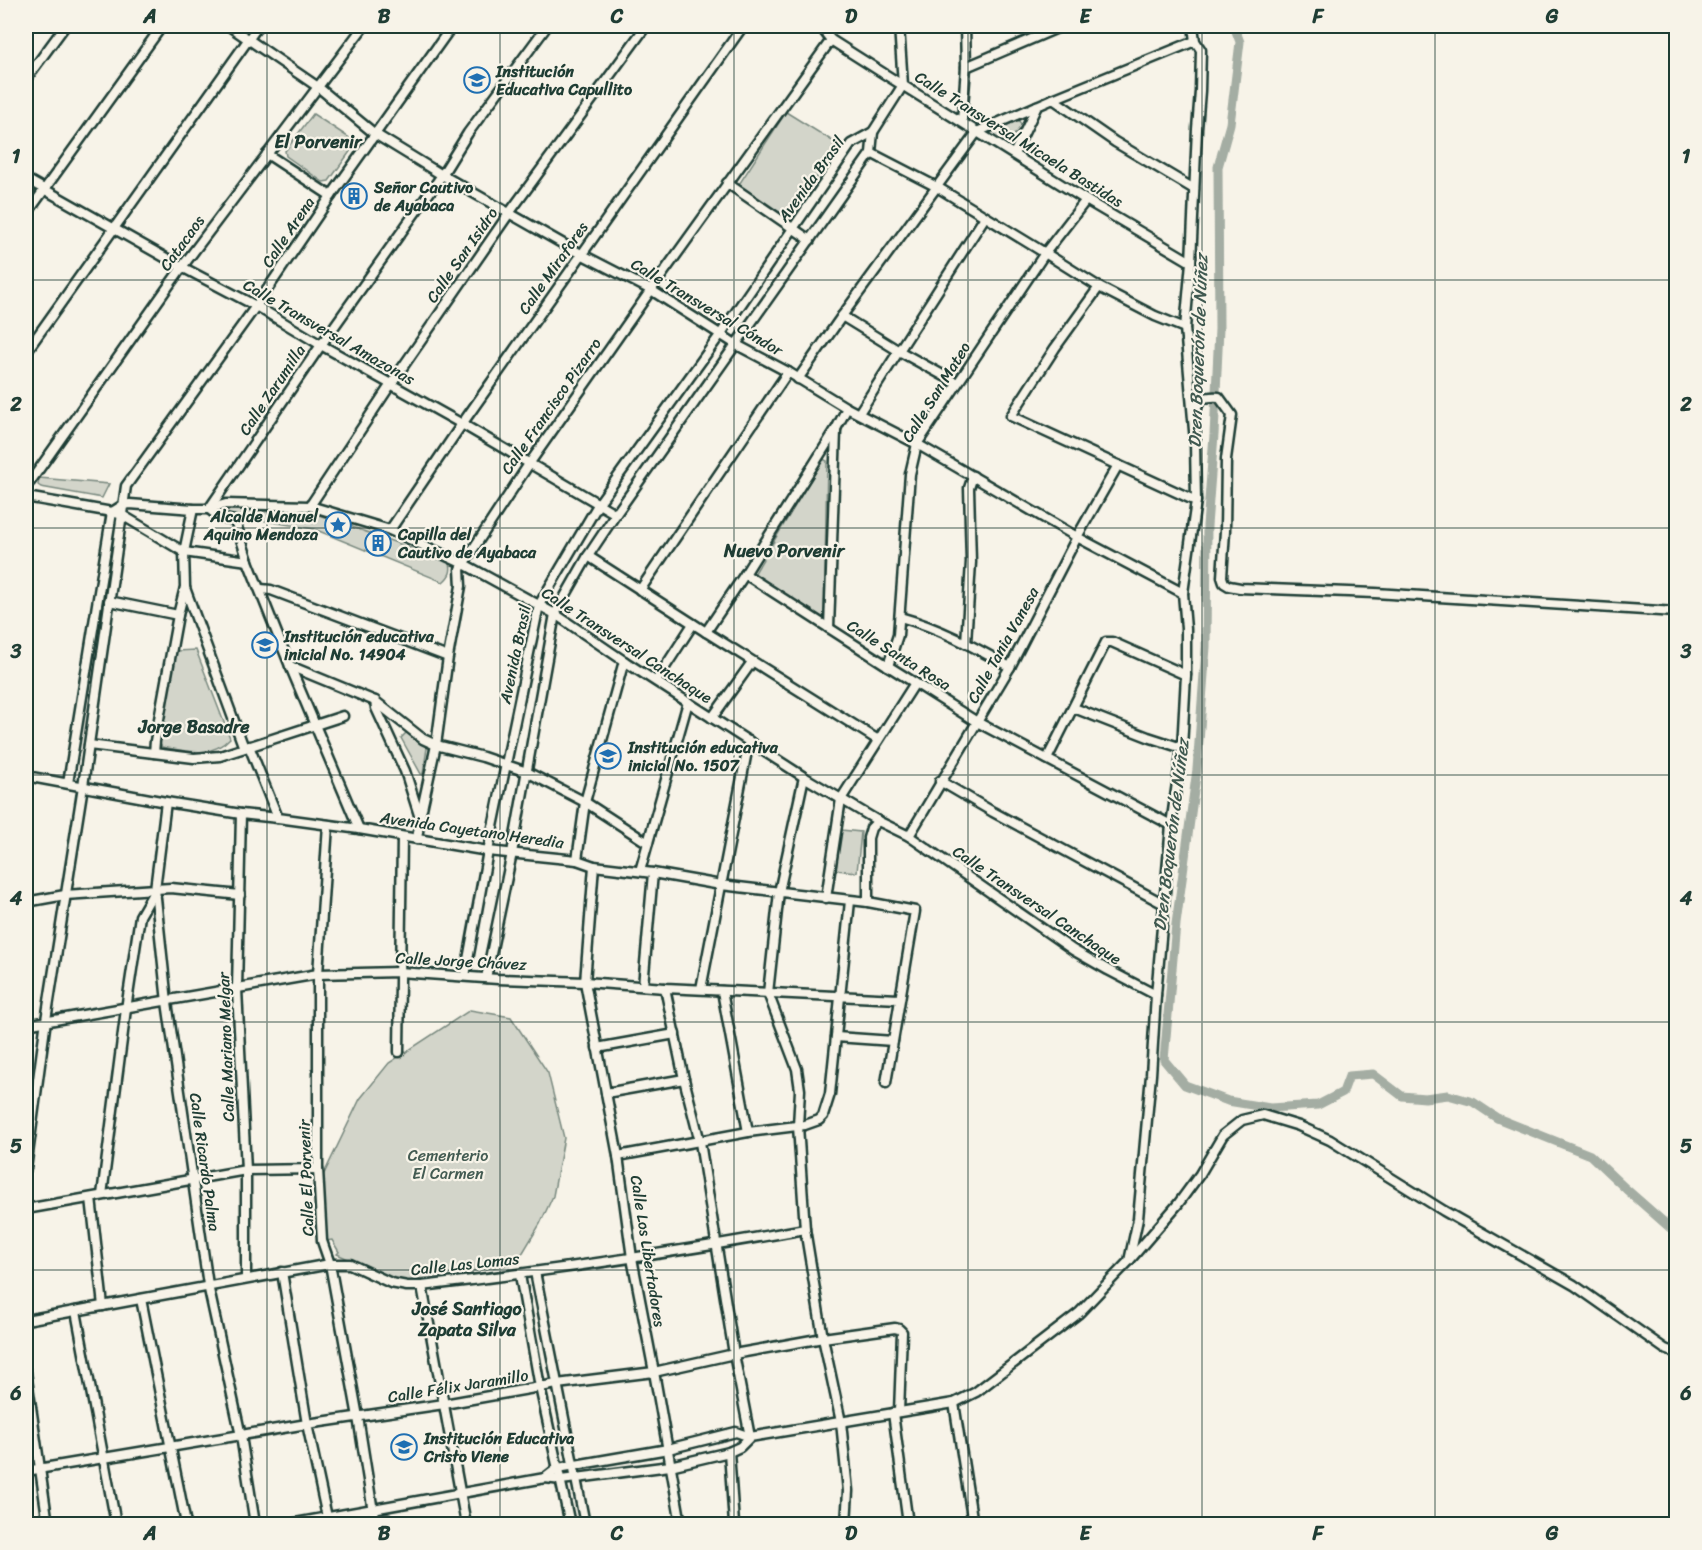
<svg xmlns="http://www.w3.org/2000/svg" width="1702" height="1550" viewBox="0 0 1702 1550" font-family="Sriracha,sans-serif">
	<style>
		.green { fill: #d3d5ca; stroke: #79897f; stroke-width: 1.5 }
		.lines { fill: none; stroke-linecap: round; stroke-linejoin: round }
		.canal { stroke: #a4ada3; stroke-width: 9 }
		.minor-casing { stroke: #1f3d34; stroke-width: 13 }
		.minor { stroke: #f7f3e8; stroke-width: 8 }
		.grid { fill: none; stroke: #1f3d34; stroke-width: 1.5; stroke-opacity: 0.55 }
		.labels { text-anchor: middle; dominant-baseline: central; stroke-width: 4.5; stroke-linejoin: round; paint-order: stroke }
		.poi-label { font-size: 16px; font-weight: bold; fill: #1f3d34; stroke: #f7f3e8; text-anchor: start }
		.street-label { font-size: 16px; fill: #1f3d34; stroke: #f7f3e8 }
		.park-label { font-size: 16px; fill: #435b52; stroke: #f7f3e8 }
		.neighbourhood-label { font-size: 18px; font-weight: bold; fill: #1f3d34; stroke: #f7f3e8 }
		.water-label { font-size: 18px; font-style: italic; fill: #405950; stroke: #f7f3e8 }
		.neatline { fill: none; stroke: #1f3d34; stroke-width: 2 }
		.grid-label { font-size: 20px; text-anchor: middle; font-weight: bold; fill: #1f3d34 }
	</style>
	<rect width="100%" height="100%" fill="#f7f3e8"/>
	<filter id="ink" filterUnits="userSpaceOnUse"><feTurbulence type="fractalNoise" baseFrequency=".0167" numOctaves="2"/><feDisplacementMap in="SourceGraphic" scale="12" xChannelSelector="R" yChannelSelector="G"/><feConvolveMatrix kernelMatrix="1 2 1 2 8 2 1 2 1" color-interpolation-filters="sRGB"/></filter>
	<g filter="url(#ink)">
		<g class="green">
			<polygon points="786,112 839,145 785,224 734,192"/>
			<polygon points="313,114 354,141 354,146 329,181 323,182 286,156 285,151"/>
			<polygon points="1018,120 1022,125 1006,146 988,134"/>
			<polygon points="823,459 827,461 824,621 753,576"/>
			<polygon points="39,478 109,484 102,498 41,487 38,485"/>
			<path d="M225,509l94,6 128,46 3,2c2,8 0,13 -7,19l-129,-53 -90,-15z"/>
			<path d="M196,650l34,88c-19,21 -44,13 -68,9l-5,-7 19,-89z"/>
			<polygon points="408,731 427,748 423,774 421,774 401,738"/>
			<polygon points="841,830 861,832 857,872 836,870"/>
			<polygon points="470,1010 511,1017 548,1073 564,1138 553,1196 540,1224 522,1254 509,1265 408,1281 394,1279 337,1254 339,1252 332,1240 326,1241 324,1238 322,1178 360,1099 389,1063"/>
		</g>
		<g class="lines">
			<polyline class="canal" points="1234,26 1240,42 1230,124 1218,167 1219,329 1214,435 1207,526 1206,647 1197,769 1176,924 1164,1060 1185,1085 1228,1101 1270,1108 1318,1105 1343,1092 1349,1076 1373,1074 1402,1096 1425,1098 1448,1095 1473,1102 1497,1118 1590,1155 1626,1189 1676,1233"/>
			<g class="minor-casing">
				<g id="minor">
					<polyline points="229,26 318,87 375,134 442,175 581,254 651,290 737,345 788,372 847,408 917,444 1077,537 1183,593"/>
					<polyline points="820,26 831,40 883,73 1086,200 1191,262"/>
					<polyline points="966,67 1062,26"/>
					<polyline points="26,79 65,26"/>
					<polyline points="1053,99 1115,142 1194,189"/>
					<polyline points="962,121 966,67 965,26"/>
					<polyline points="871,153 937,187 1045,253 1099,287 1155,316 1185,328"/>
					<polyline points="267,154 331,196"/>
					<polyline points="1014,154 1037,106"/>
					<polyline points="26,179 182,267 256,306 321,345 462,424 616,514"/>
					<polyline points="727,183 810,240"/>
					<polyline points="26,215 162,26"/>
					<polyline points="1099,287 1055,348 1011,416 1196,501"/>
					<polyline points="842,316 899,351 957,383"/>
					<polyline points="26,352 258,26"/>
					<polyline points="798,379 842,316 977,132 1053,99 1195,41"/>
					<polyline points="859,413 985,217"/>
					<path d="M1195,414c3,-15 9,-18 24,-17l13,18 -6,44 -1,72 -3,46 2,6 5,3 11,2 135,5 301,19"/>
					<polyline points="30,482 182,267 364,26"/>
					<polyline points="26,497 112,512 123,505 130,504 193,509 209,509 226,504 310,506 390,530 464,564 555,614 624,661 804,777 878,821 909,836 1073,950 1108,970 1156,995"/>
					<polyline points="310,506 391,384 510,212 646,26"/>
					<polyline points="390,530 462,424 743,26"/>
					<polyline points="588,556 706,632 878,740"/>
					<polyline points="745,574 888,666 977,722 1171,825"/>
					<polyline points="185,588 244,748"/>
					<polyline points="261,589 271,590 448,657"/>
					<polyline points="640,590 788,372"/>
					<polyline points="109,601 178,615"/>
					<path d="M900,617c40,11 74,30 110,50"/>
					<polyline points="829,628 836,431"/>
					<polyline points="706,632 745,574 836,429 847,408"/>
					<polyline points="966,643 971,562 969,488 973,476"/>
					<polyline points="290,666 375,701 423,739 436,745 483,757 527,772 585,802 648,843"/>
					<polyline points="888,666 898,635 910,474 917,444 1045,253 1086,200"/>
					<polyline points="656,681 693,624"/>
					<polyline points="375,701 376,708 405,771 420,818"/>
					<polyline points="1074,708 1148,737 1182,748"/>
					<polyline points="712,718 752,662"/>
					<polyline points="89,745 194,758 220,756 343,716"/>
					<polyline points="249,746 278,818"/>
					<polyline points="154,753 155,741 178,615 185,587 184,552 193,509"/>
					<polyline points="1047,759 1106,642 1112,642 1186,675"/>
					<polyline points="26,776 166,802 241,814 278,818 359,829 488,851 577,860 594,866 653,873 721,885 868,902 915,911 886,1083"/>
					<polyline points="804,777 779,892 768,993 797,1069 800,1090 798,1126 805,1229 823,1338 841,1422 848,1491 846,1524"/>
					<polyline points="940,781 993,812 1164,904"/>
					<polyline points="68,783 112,512 122,515 184,552 248,561"/>
					<polyline points="166,802 155,889 167,1002 208,1285 241,1436 255,1524"/>
					<polyline points="241,814 237,989 246,1170 246,1278"/>
					<polyline points="328,825 318,974 318,1169 322,1241 330,1264 358,1417 375,1524"/>
					<polyline points="359,829 290,666 248,561 235,521 220,518 209,509 321,345 442,175 468,133 547,26"/>
					<polyline points="909,836 1010,667 1077,537 1118,465"/>
					<polyline points="417,839 420,818 436,745 448,657 461,586 460,569 529,464 651,290 831,40"/>
					<polyline points="577,860 585,802 624,661"/>
					<polyline points="594,866 585,982 618,1156 632,1258 654,1372 681,1524"/>
					<polyline points="640,871 688,702"/>
					<polyline points="826,898 841,799 915,683"/>
					<polyline points="26,902 65,895 171,888 240,895"/>
					<polyline points="868,902 868,838 871,828 878,821"/>
					<polyline points="465,976 488,851 539,605 599,503 720,335 851,144 873,132 903,85 899,26"/>
					<polyline points="486,978 512,853 555,614 588,556 616,514 871,153 873,132"/>
					<polyline points="643,986 653,873"/>
					<polyline points="665,988 684,1079 700,1142 734,1354 750,1437"/>
					<polyline points="701,989 749,741"/>
					<polyline points="722,991 748,1132"/>
					<polyline points="26,1025 318,974 399,972 498,979 585,982 665,988 899,999"/>
					<polyline points="836,1037 893,1041"/>
					<polyline points="597,1048 675,1034"/>
					<polyline points="399,1052 402,837"/>
					<polyline points="606,1093 684,1079"/>
					<polyline points="618,1156 748,1132 805,1125 819,1120 823,1116 830,1094 850,901"/>
					<polyline points="26,1169 46,1020 83,786 126,486 256,306 331,196 452,26"/>
					<polyline points="102,1195 126,1009 140,916 155,890"/>
					<polyline points="91,1198 103,1306"/>
					<polyline points="26,1209 246,1170 318,1169"/>
					<polyline points="1129,1261 1178,1204 1200,1174 1223,1135 1242,1120 1263,1115 1299,1126 1330,1140 1444,1211 1574,1285 1665,1349 1676,1353"/>
					<polyline points="282,1272 307,1424 327,1517"/>
					<polyline points="535,1272 585,1524"/>
					<polyline points="520,1275 540,1387 570,1524"/>
					<polyline points="422,1286 466,1524"/>
					<polyline points="141,1299 186,1524"/>
					<polyline points="76,1311 116,1524"/>
					<path d="M26,1320l304,-56h20l41,19 16,3h15c129,-15 256,-34 383,-57"/>
					<polyline points="26,1372 48,1524"/>
					<polyline points="954,1403 973,1524"/>
					<polyline points="893,1413 908,1524"/>
					<polyline points="729,1452 734,1524"/>
					<polyline points="26,1471 307,1424 444,1404 557,1384 654,1372 734,1354 823,1338 895,1328 899,1329 902,1332 899,1412"/>
					<polyline points="545,1478 558,1468 668,1449 736,1432 750,1437 954,1403 976,1392 1079,1313 1129,1261 1138,1219 1151,1075 1156,995 1171,825 1182,748 1186,675 1186,629 1183,593 1196,501 1195,442 1185,328 1191,262 1197,129 1200,91 1201,50 1195,41 1193,26"/>
					<polyline points="290,1524 545,1478 561,1480 670,1466 729,1452 740,1447 750,1437"/>
				</g>
			</g>
			<use href="#minor" class="minor"/>
		</g>
	</g>
	<path class="grid" d="M267,26v1498M500,26v1498M734,26v1498M968,26v1498M1202,26v1498M1435,26v1498M26,280h1650M26,528h1650M26,775h1650M26,1022h1650M26,1270h1650"/>
	<defs>
		<g id="school-ring" transform="scale(1.35)"><circle r="9.5" fill="#f7f3e8" stroke="#1f6fb2" stroke-width="1.5"/><path d="M0-5L7-2L0 1L-7-2ZM-4 1L0 2.5L4 1V4Q0 6-4 4Z" fill="#1f6fb2"/></g>
		<g id="building-ring" transform="scale(1.35)"><circle r="9.5" fill="#f7f3e8" stroke="#1f6fb2" stroke-width="1.5"/><path d="M-4-6H4V6H1V3H-1V6H-4ZM-2.5-4.3h1.7v1.8h-1.7ZM.8-4.3h1.7v1.8H.8ZM-2.5-1h1.7V.8h-1.7ZM.8-1h1.7V.8H.8Z" fill="#1f6fb2"/></g>
		<g id="sight-ring" transform="scale(1.35)"><circle r="9.5" fill="#f7f3e8" stroke="#1f6fb2" stroke-width="1.5"/><path d="M0-6L1.8-2.2L6-1.7L2.9 1.2L3.7 5.4L0 3.3L-3.7 5.4L-2.9 1.2L-6-1.7L-1.8-2.2Z" fill="#1f6fb2"/></g>
	</defs>
	<g fill-rule="evenodd">
		<use href="#school-ring" x="477" y="80"/>
		<use href="#building-ring" x="354" y="196"/>
		<use href="#sight-ring" x="338" y="525"/>
		<use href="#building-ring" x="378" y="543"/>
		<use href="#school-ring" x="265" y="645"/>
		<use href="#school-ring" x="608" y="756"/>
		<use href="#school-ring" x="404" y="1447"/>
	</g>
	<g class="labels">
		<g class="poi-label">
			<text x="496" y="71">Institución<tspan x="496" dy="18">Educativa Capullito</tspan></text>
			<text x="374" y="187">Señor Cautivo<tspan x="374" dy="18">de Ayabaca</tspan></text>
			<text x="318" y="516" text-anchor="end">Alcalde Manuel<tspan x="318" dy="18">Aquino Mendoza</tspan></text>
			<text x="398" y="534">Capilla del<tspan x="398" dy="18">Cautivo de Ayabaca</tspan></text>
			<text x="284" y="636">Institución educativa<tspan x="284" dy="18">inicial No. 14904</tspan></text>
			<text x="628" y="747">Institución educativa<tspan x="628" dy="18">inicial No. 1507</tspan></text>
			<text x="424" y="1438">Institución Educativa<tspan x="424" dy="18">Cristo Viene</tspan></text>
		</g>
		<g class="street-label">
			<text transform="translate(1019 139) rotate(32)">Calle Transversal Micaela Bastidas</text>
			<text transform="translate(811 179) rotate(-54)">Avenida Brasil</text>
			<text transform="translate(288 232) rotate(-56)">Calle Arena</text>
			<text transform="translate(182 243) rotate(-54)">Catacaos</text>
			<text transform="translate(462 255) rotate(-55)">Calle San Isidro</text>
			<text transform="translate(553 268) rotate(-55)">Calle Mirafores</text>
			<text transform="translate(707 307) rotate(31)">Calle Transversal Cóndor</text>
			<text transform="translate(329 332) rotate(30)">Calle Transversal Amazonas</text>
			<text transform="translate(272 390) rotate(-56)">Calle Zarumilla</text>
			<text transform="translate(936 392) rotate(-58)">Calle San Mateo</text>
			<text transform="translate(551 406) rotate(-55)">Calle Francisco Pizarro</text>
			<text transform="translate(627 645) rotate(33)">Calle Transversal Canchaque</text>
			<text transform="translate(1003 645) rotate(-61)">Calle Tania Vanesa</text>
			<text transform="translate(515 654) rotate(-78)">Avenida Brasil</text>
			<text transform="translate(899 655) rotate(32)">Calle Santa Rosa</text>
			<text transform="translate(472 830) rotate(8)">Avenida Cayetano Heredia</text>
			<text transform="translate(1037 905) rotate(34)">Calle Transversal Canchaque</text>
			<text transform="translate(461 961) rotate(3)">Calle Jorge Chávez</text>
			<text transform="translate(226 1047) rotate(-92)">Calle Mariano Melgar</text>
			<text transform="translate(205 1162) rotate(82)">Calle Ricardo Palma</text>
			<text transform="translate(306 1178) rotate(-92)">Calle El Porvenir</text>
			<text transform="translate(648 1251) rotate(81)">Calle Los Libertadores</text>
			<text transform="translate(465 1264) rotate(-6)">Calle Las Lomas</text>
			<text transform="translate(458 1386) rotate(-9)">Calle Félix Jaramillo</text>
		</g>
		<g class="park-label">
			<text x="448" y="1155">Cementerio<tspan x="448" dy="18">El Carmen</tspan></text>
		</g>
		<g class="neighbourhood-label">
			<text x="318" y="142">El Porvenir</text>
			<text x="784" y="551">Nuevo Porvenir</text>
			<text x="194" y="727">Jorge Basadre</text>
			<text x="467" y="1309">José Santiago<tspan x="467" dy="21">Zapata Silva</tspan></text>
		</g>
		<g class="water-label">
			<text transform="translate(1198 351) rotate(-88)">Dren Boquerón de Núñez</text>
			<text transform="translate(1171 835) rotate(-83)">Dren Boquerón de Núñez</text>
		</g>
	</g>
	<rect width="1702" height="1550" fill="none" stroke="#f7f3e8" stroke-width="66"/>
	<rect x="33" y="33" width="1636" height="1484" class="neatline"/>
	<g class="grid-label">
		<text x="150" y="23">A</text>
		<text x="384" y="23">B</text>
		<text x="617" y="23">C</text>
		<text x="851" y="23">D</text>
		<text x="1085" y="23">E</text>
		<text x="1318" y="23">F</text>
		<text x="1552" y="23">G</text>
		<text x="16" y="163">1</text>
		<text x="1686" y="163">1</text>
		<text x="16" y="411">2</text>
		<text x="1686" y="411">2</text>
		<text x="16" y="658">3</text>
		<text x="1686" y="658">3</text>
		<text x="16" y="905">4</text>
		<text x="1686" y="905">4</text>
		<text x="16" y="1153">5</text>
		<text x="1686" y="1153">5</text>
		<text x="16" y="1400">6</text>
		<text x="1686" y="1400">6</text>
		<text x="150" y="1540">A</text>
		<text x="384" y="1540">B</text>
		<text x="617" y="1540">C</text>
		<text x="851" y="1540">D</text>
		<text x="1085" y="1540">E</text>
		<text x="1318" y="1540">F</text>
		<text x="1552" y="1540">G</text>
	</g>
</svg>
